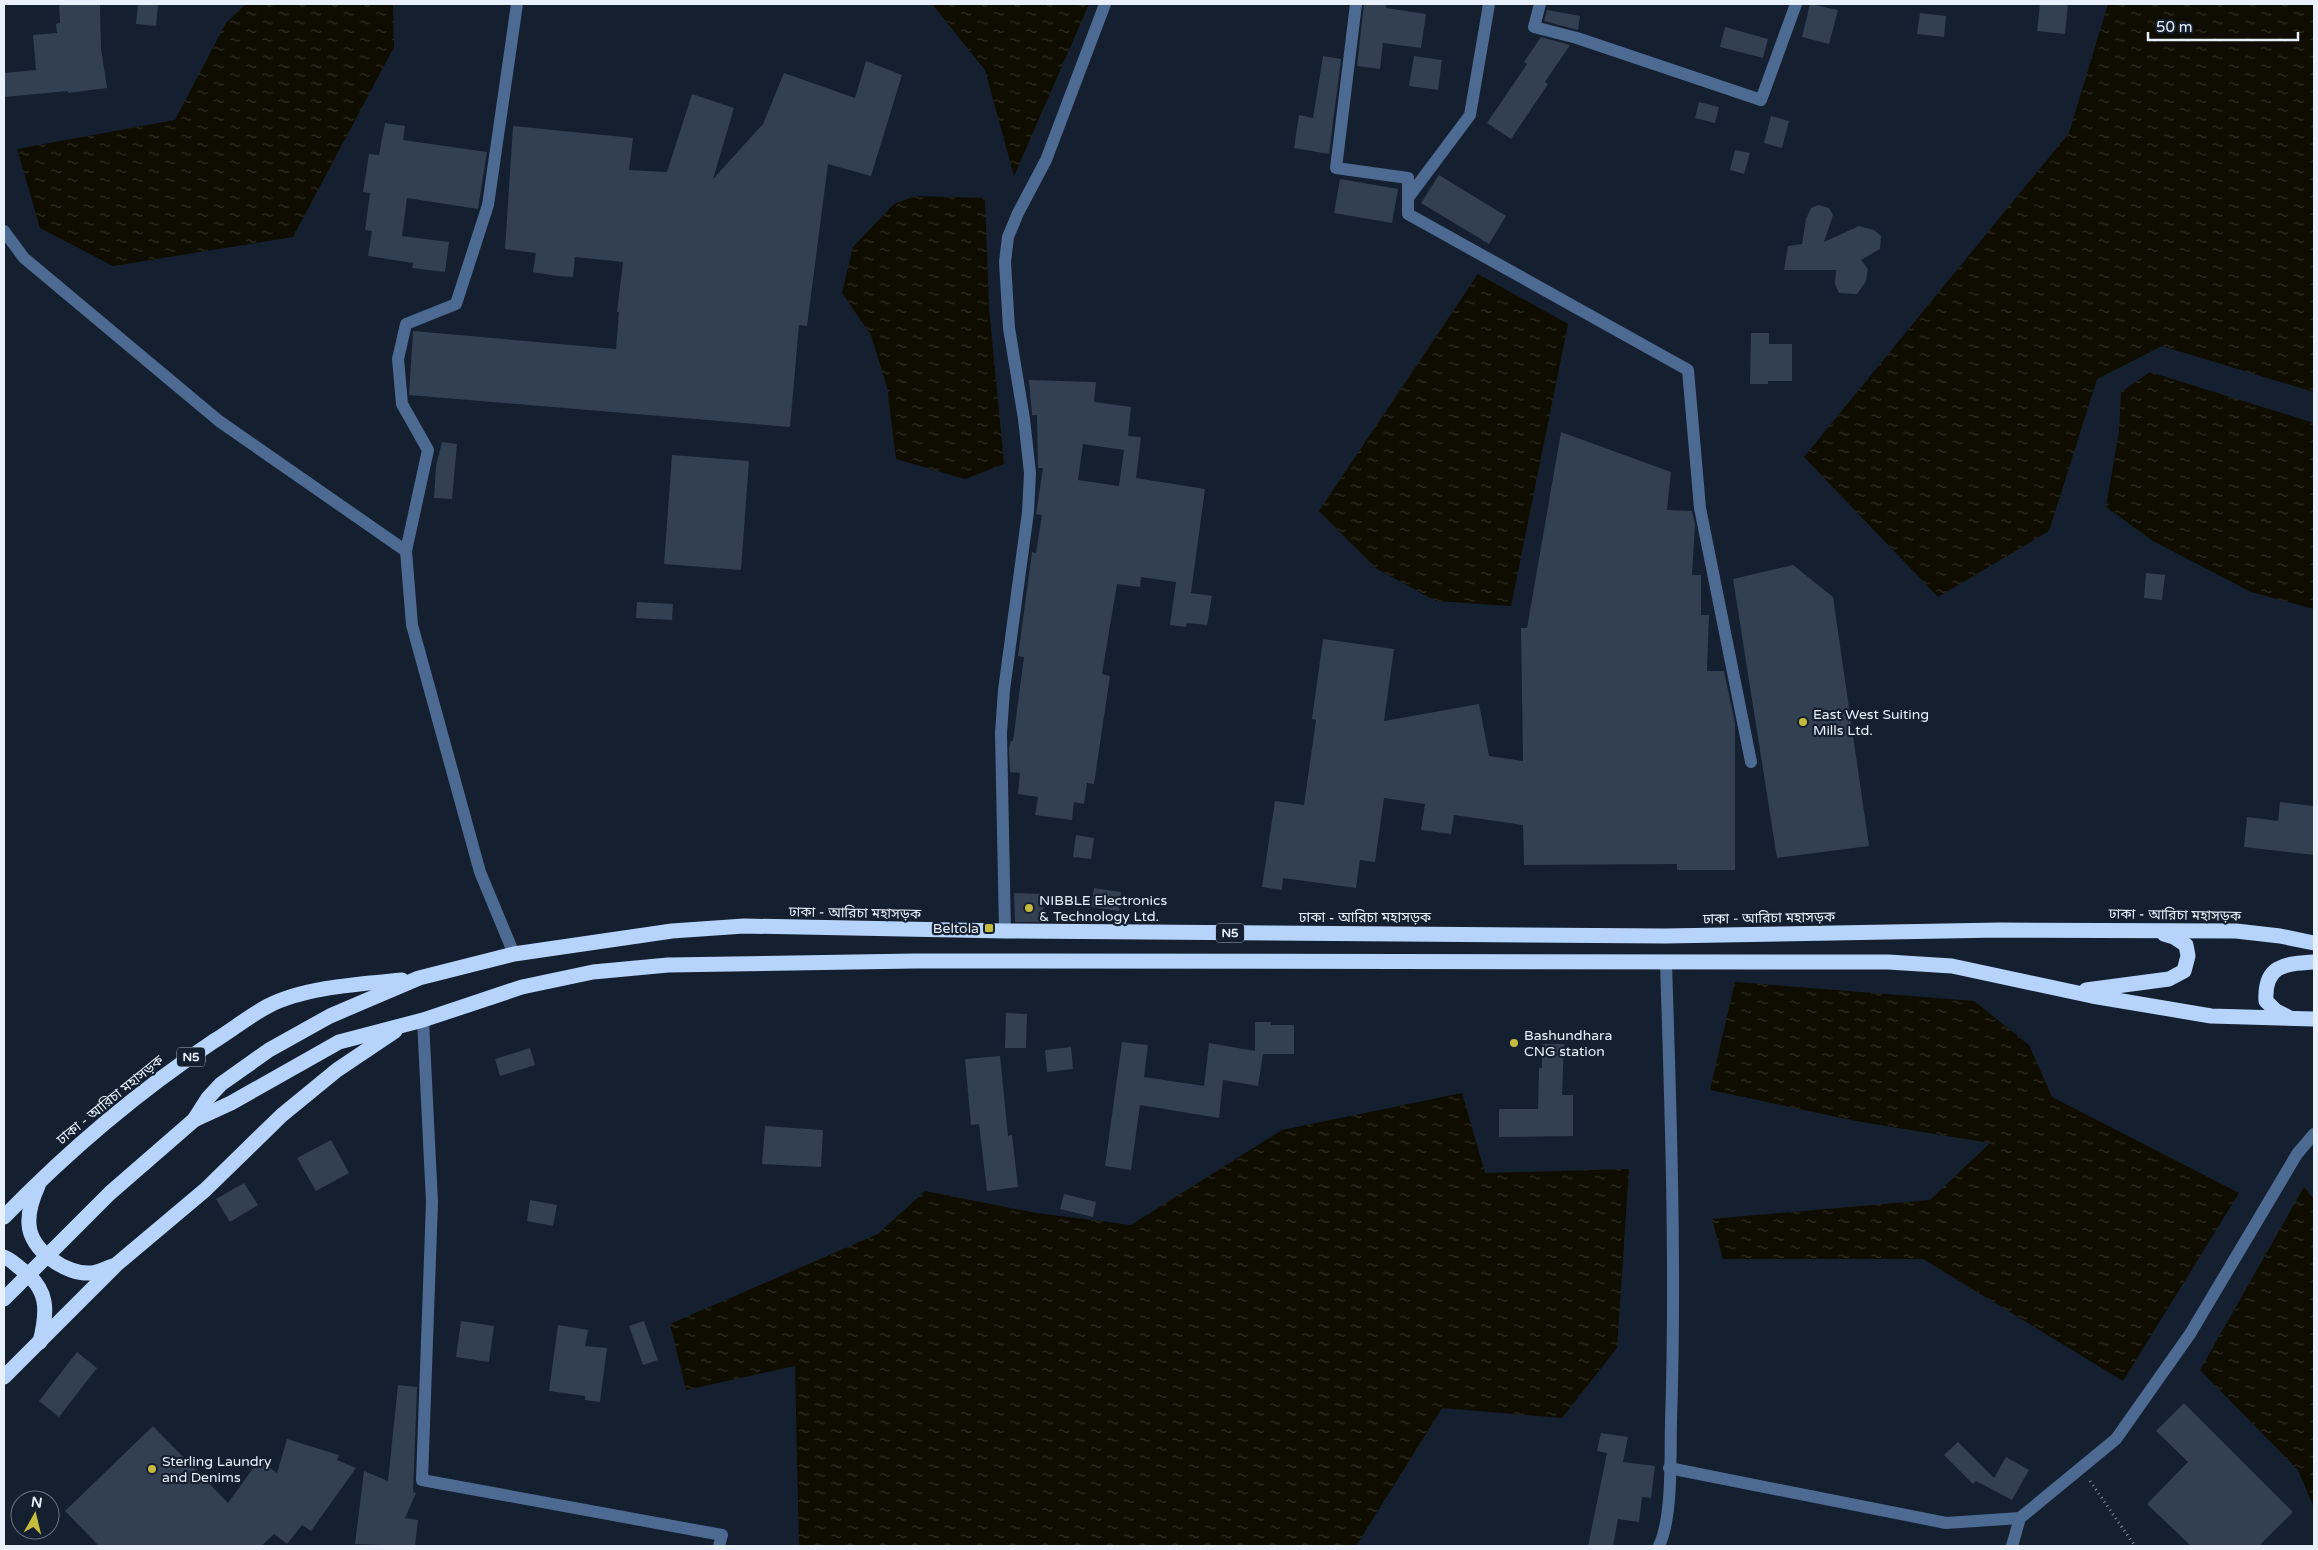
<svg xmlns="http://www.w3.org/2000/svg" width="2318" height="1550" viewBox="0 0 2318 1550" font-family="'Varela Round','Noto Sans Bengali',sans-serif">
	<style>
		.water { fill: url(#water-ripples) }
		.building { fill: #334052; fill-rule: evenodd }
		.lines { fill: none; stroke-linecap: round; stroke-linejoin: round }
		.path { stroke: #838c9a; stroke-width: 3; stroke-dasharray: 1 4; stroke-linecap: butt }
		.minor { stroke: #4d6a92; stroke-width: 12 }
		.highway { stroke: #b6d3fc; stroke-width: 15 }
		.highway-bridge { stroke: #b6d3fc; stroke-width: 15 }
		.poi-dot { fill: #c5bc3d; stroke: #141f2f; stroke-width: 2 }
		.labels { text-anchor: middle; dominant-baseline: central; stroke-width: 4.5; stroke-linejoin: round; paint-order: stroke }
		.shield { fill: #141f2f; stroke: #a8b1be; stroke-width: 1 }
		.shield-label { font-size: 12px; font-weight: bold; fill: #e8f0fc }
		.poi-label { font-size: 14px; fill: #e8f0fc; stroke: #141f2f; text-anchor: start }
		.street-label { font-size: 14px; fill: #e8f0fc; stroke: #141f2f }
	</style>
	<defs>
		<pattern id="water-ripples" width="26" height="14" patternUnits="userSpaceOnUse" patternTransform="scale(1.25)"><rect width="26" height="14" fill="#0f0c00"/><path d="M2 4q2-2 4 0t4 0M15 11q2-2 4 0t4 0" fill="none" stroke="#323026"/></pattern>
	</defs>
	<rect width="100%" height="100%" fill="#141f2f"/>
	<g class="water">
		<polygon points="246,4 393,4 394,47 293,237 113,266 40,228 17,149 175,120 226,23"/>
		<polygon points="932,4 1089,4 1014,176 985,70"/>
		<polygon points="2108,4 2314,4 2314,392 2162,346 2097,379 2049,531 1938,597 1804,457 2069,133"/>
		<polygon points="916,196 985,198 989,308 1004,464 965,479 896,459 887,387 871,335 842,293 853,247 894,204"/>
		<polygon points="1478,274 1568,324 1511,606 1436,601 1377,569 1319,511"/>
		<polygon points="2150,372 2314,423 2314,609 2251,592 2153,541 2106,507 2119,432 2121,392"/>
		<polygon points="1735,982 1974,1001 2029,1045 2052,1097 2239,1193 2123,1381 1923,1259 1723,1259 1712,1219 1930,1200 1990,1143 1856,1121 1710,1090"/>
		<polygon points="1462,1093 1485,1173 1629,1169 1617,1348 1562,1418 1442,1408 1356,1546 799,1546 795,1366 686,1390 670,1324 878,1234 925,1191 1036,1213 1131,1225 1282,1130"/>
		<polygon points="2304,1187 2314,1199 2314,1508 2298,1470 2200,1370"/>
	</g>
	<g class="building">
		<polygon points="59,4 100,4 101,48 107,88 68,93 68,91 4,97 4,73 36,70 33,35 57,33 56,24 60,23"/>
		<polygon points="138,4 158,4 156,26 136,24"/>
		<polygon points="1364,4 1386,5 1386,8 1426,14 1421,48 1383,43 1380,69 1357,66"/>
		<polygon points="1810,4 1838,10 1829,44 1802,37"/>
		<polygon points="2040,4 2068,4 2065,34 2037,31"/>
		<polygon points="1547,10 1580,16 1578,30 1544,21"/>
		<polygon points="1920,13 1946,16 1944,37 1917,34"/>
		<polygon points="1725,27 1768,39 1763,58 1720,47"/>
		<polygon points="1541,37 1570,45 1545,82 1548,84 1511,139 1487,123 1527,64 1524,62"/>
		<polygon points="1323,56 1341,59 1329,154 1294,148 1299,115 1313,118"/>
		<polygon points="1414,56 1442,60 1438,90 1409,86"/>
		<polygon points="866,61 902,75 871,176 828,164 807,326 799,325 790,427 409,395 413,331 616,349 619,312 617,312 623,262 575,257 573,277 556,276 533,272 536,253 505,249 513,126 633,138 629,170 667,172 692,94 734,108 713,179 763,124 784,73 855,98"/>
		<polygon points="1699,102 1719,107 1715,123 1695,118"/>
		<polygon points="1771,116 1789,121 1782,148 1764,143"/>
		<polygon points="385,123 405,126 403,140 487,152 478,209 407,198 402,236 449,242 445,272 412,268 413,263 368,256 372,231 365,230 370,193 363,192 369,154 379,155"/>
		<polygon points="1735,150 1750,153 1744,174 1730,170"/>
		<polygon points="1439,175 1506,216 1489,244 1421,203"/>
		<polygon points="1340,179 1398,189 1392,223 1334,213"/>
		<polygon points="1818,205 1829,208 1833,215 1824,242 1859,226 1874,230 1881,236 1880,249 1861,260 1868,269 1866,281 1857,294 1839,293 1835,284 1836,270 1784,270 1788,246 1802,244 1806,219 1811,208"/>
		<polygon points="1751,333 1769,333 1769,344 1792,344 1792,381 1768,381 1768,384 1750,384"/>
		<path d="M1029,380l67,2 -2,20 37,5 -3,29 13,1 -5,41 69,11 -14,104 21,3 -5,29 -20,-2 -1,4 -16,-2 6,-43 -35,-5 -1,10 -23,-3 -15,90 8,2 -16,108 -7,-1 -3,21 -10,-2 -2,18 -37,-5 3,-18 -20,-3 2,-21 -10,-1 -1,-24 2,-7h2l11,-84 -6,-1 14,-104 4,1 6,-38 -6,-1 7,-46h-5l-1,-53h-5zM1083,444l41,6 -5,36 -41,-6z"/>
		<polygon points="1561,432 1671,472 1667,510 1692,511 1695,524 1692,575 1701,575 1701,615 1709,615 1707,671 1724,671 1735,723 1735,870 1677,870 1677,864 1524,865 1523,825 1454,815 1451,834 1421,830 1425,804 1384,798 1375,862 1360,860 1356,888 1283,878 1282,890 1262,887 1275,801 1304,805 1316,720 1312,719 1323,639 1394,649 1384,721 1479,704 1489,756 1523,761 1521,628 1527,628"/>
		<polygon points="442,442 457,444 452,499 434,498 436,466"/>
		<polygon points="672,455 749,461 741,570 664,564"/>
		<polygon points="1793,565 1833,597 1869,846 1777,858 1733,579"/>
		<polygon points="2146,573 2165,575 2162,600 2144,598"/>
		<polygon points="637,602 673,604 672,620 636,618"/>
		<polygon points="2280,802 2314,806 2314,855 2244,847 2247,817 2278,821"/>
		<polygon points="1076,835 1094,838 1091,859 1073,857"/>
		<polygon points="1094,888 1121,892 1119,911 1091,907"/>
		<polygon points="1014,893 1043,894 1044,922 1015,922"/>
		<polygon points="1006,1013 1027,1014 1026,1048 1005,1048"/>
		<polygon points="1255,1022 1271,1022 1271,1025 1294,1025 1294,1054 1263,1054 1258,1086 1223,1080 1219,1118 1140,1105 1131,1170 1105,1166 1122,1042 1148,1045 1144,1077 1204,1086 1209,1043 1255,1051"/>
		<polygon points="1542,1044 1564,1044 1562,1095 1573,1095 1573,1136 1499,1137 1499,1109 1538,1109 1539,1068 1542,1068"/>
		<polygon points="1071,1047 1073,1069 1047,1072 1045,1050"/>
		<polygon points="530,1048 535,1065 500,1076 495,1059"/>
		<polygon points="1000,1056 1008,1136 1012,1135 1018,1187 987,1191 979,1124 971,1125 965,1059"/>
		<polygon points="765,1126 823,1130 821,1167 762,1164"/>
		<polygon points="331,1140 349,1173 316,1191 297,1158"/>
		<polygon points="244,1183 258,1205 230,1222 216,1199"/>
		<polygon points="1064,1194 1096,1202 1093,1217 1060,1209"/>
		<polygon points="530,1200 557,1205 553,1226 527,1221"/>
		<polygon points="461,1321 494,1326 489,1362 456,1357"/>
		<polygon points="644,1321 658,1360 643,1365 629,1326"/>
		<polygon points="558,1325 588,1330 585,1346 607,1348 600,1402 585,1400 585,1396 549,1391"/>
		<polygon points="77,1352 97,1368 59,1417 39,1401"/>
		<polygon points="398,1385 417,1387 413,1492 416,1493 405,1518 418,1520 415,1546 355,1544 364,1471 388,1481"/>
		<polygon points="2184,1403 2293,1512 2259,1546 2191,1546 2147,1504 2188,1462 2156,1431"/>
		<polygon points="153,1426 228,1503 259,1460 277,1473 287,1439 339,1455 337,1460 356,1468 311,1531 302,1525 287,1544 274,1534 261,1546 99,1546 65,1511"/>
		<polygon points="1601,1433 1628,1437 1623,1462 1655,1466 1651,1498 1642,1497 1639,1522 1618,1519 1613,1546 1588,1546 1607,1453 1597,1451"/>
		<polygon points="1958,1442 1994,1478 2006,1457 2029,1470 2012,1500 1976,1481 1973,1484 1944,1455"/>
	</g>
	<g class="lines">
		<polyline class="path" points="2090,1481 2135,1546"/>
		<g class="minor">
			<polyline points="1356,4 1336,168 1408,178 1408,214 1688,370 1700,508 1751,762"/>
			<polyline points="1540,4 1534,27 1577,38 1761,100 1796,4"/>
			<polyline points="1408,198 1470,115 1489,4"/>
			<polyline points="4,231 24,258 219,421 406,551 412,625 480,872 514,954"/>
			<polyline points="406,551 428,450 402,404 398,359 406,324 456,304 488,205 517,4"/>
			<polyline points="1005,931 1001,733 1004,690 1028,512 1030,473 1024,419 1009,328 1005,262 1008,237 1018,213 1046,160 1105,4"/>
			<polyline points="423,1020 432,1202 422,1480 722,1535 719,1546"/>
			<polyline points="1669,1468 1946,1523 2020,1518"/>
			<path d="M1659,1546c14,-30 11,-90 12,-124 5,-153 0,-306 -5,-459"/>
			<polyline points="2012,1546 2020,1518 2116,1439 2190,1334 2297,1154 2314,1134"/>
		</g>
		<g class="highway">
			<polyline points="2086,990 2169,979 2184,971 2188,956 2186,945 2174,937 2164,934"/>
			<path d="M2288,1017l-12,-6 -10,-10c-2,-36 18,-37 48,-39"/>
			<polyline points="194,1120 208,1098 221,1084 269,1050 330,1016 419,978 514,954 672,931 744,926 1005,931 1665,936 2000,930 2236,931 2280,936 2314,943"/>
			<polyline points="194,1120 231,1103 339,1042 423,1020 522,987 593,972 668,965 915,961 1888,962 1952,966 2092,996 2211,1016 2314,1019"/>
			<path d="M38,1186c-5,11 -10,25 -9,38 1,26 37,51 62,49 7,0 15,-5 22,-7"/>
			<path d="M4,1217c65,-67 132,-124 210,-176 18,-11 35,-25 54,-35 37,-19 93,-22 134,-26"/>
			<path d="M4,1257c6,2 11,7 16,11 29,21 28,42 20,74"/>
			<polyline points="4,1377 117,1264 205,1190 282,1115 337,1070 395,1031"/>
		</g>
		<polyline class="highway-bridge" points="4,1299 110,1193 194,1120"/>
	</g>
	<g class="poi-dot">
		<circle cx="1803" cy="722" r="5"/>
		<circle cx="1029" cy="908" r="5"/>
		<rect x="984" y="923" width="10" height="10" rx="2.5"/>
		<circle cx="1514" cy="1043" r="5"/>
		<circle cx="152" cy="1469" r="5"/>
	</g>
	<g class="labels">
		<g class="shield">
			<rect x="1216" y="923.5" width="28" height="19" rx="4"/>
			<rect x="177" y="1047.5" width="28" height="19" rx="4"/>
		</g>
		<g class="shield-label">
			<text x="1230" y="933">N5</text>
			<text x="191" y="1057">N5</text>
		</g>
		<g class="poi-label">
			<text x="1813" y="714">East West Suiting<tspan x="1813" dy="16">Mills Ltd.</tspan></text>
			<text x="1039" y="900">NIBBLE Electronics<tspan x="1039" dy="16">&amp; Technology Ltd.</tspan></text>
			<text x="979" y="928" text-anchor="end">Beltola</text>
			<text x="1524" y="1035">Bashundhara<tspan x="1524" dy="16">CNG station</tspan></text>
			<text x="162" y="1461">Sterling Laundry<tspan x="162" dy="16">and Denims</tspan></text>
		</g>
		<g class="street-label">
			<text transform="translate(855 913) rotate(1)">ঢাকা - আরিচা মহাসড়ক</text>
			<text transform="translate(2175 915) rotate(1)">ঢাকা - আরিচা মহাসড়ক</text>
			<text x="1365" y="917">ঢাকা - আরিচা মহাসড়ক</text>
			<text transform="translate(1769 918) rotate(-1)">ঢাকা - আরিচা মহাসড়ক</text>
			<text transform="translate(110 1100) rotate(-39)">ঢাকা - আরিচা মহাসড়ক</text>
		</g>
	</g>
	<rect width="2318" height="1550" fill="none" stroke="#e8f0fc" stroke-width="10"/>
	<g transform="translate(35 1515) rotate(8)"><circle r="24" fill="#141f2f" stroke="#697381"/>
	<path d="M0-4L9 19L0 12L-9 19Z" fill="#c5bc3d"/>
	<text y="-8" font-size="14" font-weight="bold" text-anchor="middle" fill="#e8f0fc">N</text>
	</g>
	<path d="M2148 32v8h150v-8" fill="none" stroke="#e8f0fc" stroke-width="2.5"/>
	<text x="2156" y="32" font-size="15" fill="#e8f0fc" stroke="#141f2f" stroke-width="4" paint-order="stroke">50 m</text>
</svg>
